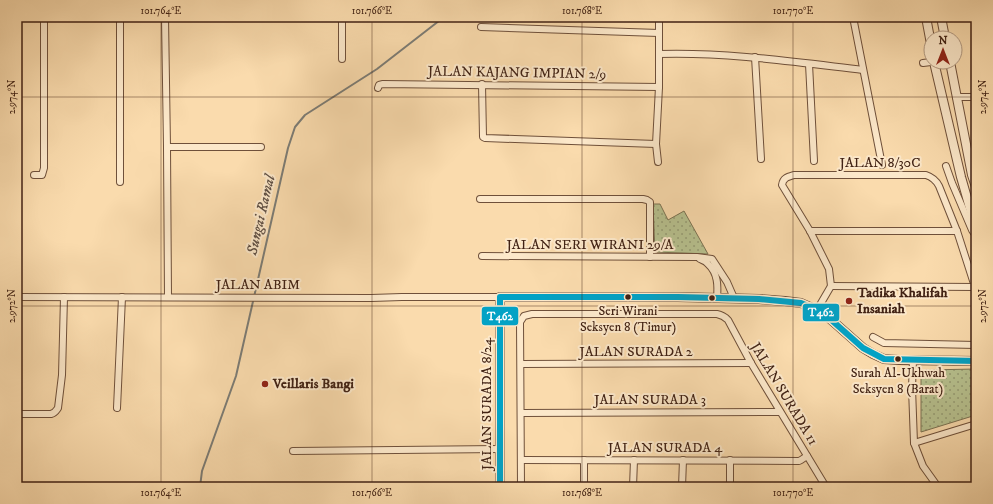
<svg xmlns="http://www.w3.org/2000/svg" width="993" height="504" viewBox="0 0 993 504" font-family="'IM FELL DW Pica',serif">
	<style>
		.grass { fill: url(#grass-dots); stroke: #7c7252 }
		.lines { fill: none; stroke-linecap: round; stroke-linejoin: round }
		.stream { stroke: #7c7c75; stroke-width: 2 }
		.minor-casing { stroke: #6f503a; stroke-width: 8 }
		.tertiary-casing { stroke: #6f503a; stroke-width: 10 }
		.minor { stroke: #fce8ca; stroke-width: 6 }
		.tertiary { stroke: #fce8ca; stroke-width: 8 }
		.bus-1-casing { stroke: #fce8ca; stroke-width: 9 }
		.bus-1 { stroke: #03a2c5; stroke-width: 6 }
		.ticks { fill: none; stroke: #412214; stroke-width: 1; stroke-opacity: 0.45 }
		.bus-dot { fill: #412214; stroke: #fce8ca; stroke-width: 1.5 }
		.poi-dot { fill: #8f2418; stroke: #fce8ca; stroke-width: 1.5 }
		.labels { text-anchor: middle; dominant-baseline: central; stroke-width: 4; stroke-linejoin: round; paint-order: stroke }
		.bus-label { font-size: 13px; fill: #412214; stroke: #fce8ca }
		.street-label { font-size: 14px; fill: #412214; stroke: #fce8ca }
		.poi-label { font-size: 14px; font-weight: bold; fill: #412214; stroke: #fce8ca; text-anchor: start }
		.water-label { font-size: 15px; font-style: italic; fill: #5f4f44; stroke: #fce8ca }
		.line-badge { stroke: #fce8ca; stroke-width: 1.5 }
		.badge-label { font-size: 11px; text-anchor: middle; font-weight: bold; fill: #fff }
		.neatline { fill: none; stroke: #412214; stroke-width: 1.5 }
		.ticks-label { font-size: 10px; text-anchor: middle; fill: #412214 }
	</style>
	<defs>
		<pattern id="grass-dots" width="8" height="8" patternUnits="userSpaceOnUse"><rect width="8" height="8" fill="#b7c18f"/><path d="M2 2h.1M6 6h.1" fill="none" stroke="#969c74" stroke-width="1.8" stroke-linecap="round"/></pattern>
	</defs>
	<rect width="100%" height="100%" fill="#fadbad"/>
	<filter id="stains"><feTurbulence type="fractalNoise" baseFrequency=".005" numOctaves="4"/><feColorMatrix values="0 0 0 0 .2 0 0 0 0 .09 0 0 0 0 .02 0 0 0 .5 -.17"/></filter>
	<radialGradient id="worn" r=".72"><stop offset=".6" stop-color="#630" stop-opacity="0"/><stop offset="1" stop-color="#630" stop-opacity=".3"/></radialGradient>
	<g class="grass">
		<polygon points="653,204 660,204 668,220 684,211 708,254 655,252"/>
		<polygon points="976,369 976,415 921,432 921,376 924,370"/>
	</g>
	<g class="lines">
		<polyline class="stream" points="200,487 202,471 236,376 288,148 295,127 305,115 377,69 444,17"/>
		<g class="minor-casing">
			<g id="minor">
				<polyline points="120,17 120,182"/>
				<polyline points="165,17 167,147 261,147"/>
				<polyline points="853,17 882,165"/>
				<polyline points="481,27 659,33"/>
				<path d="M659,54c68,-2 136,8 204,16"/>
				<polyline points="755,57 761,159"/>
				<polyline points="342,59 342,17"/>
				<polyline points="923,63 931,62"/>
				<polyline points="809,64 814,161"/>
				<polyline points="482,84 483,137 485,138 656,144"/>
				<polyline points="378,88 379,85 383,84 659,87"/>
				<polyline points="956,97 976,97"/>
				<polyline points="167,147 168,297"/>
				<polyline points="658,162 656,144 659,87 659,17"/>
				<polyline points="946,166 952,183 972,230 976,236"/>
				<polyline points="34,175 42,175 44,168 44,17"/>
				<polyline points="480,199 643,199 647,200 650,202 650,257"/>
				<polyline points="810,231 957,231"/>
				<polyline points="482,256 697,257 712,259 727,282 734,298"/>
				<path d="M700,259c2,1 6,2 8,5 10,9 10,22 9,34"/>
				<path d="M831,286l-2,-17 -19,-38 -28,-46c1,-7 5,-8 12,-10h132c6,2 10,5 13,11l18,45 19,59"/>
				<polyline points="831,286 975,287"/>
				<polyline points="17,297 371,298 402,297 500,297"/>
				<polyline points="817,310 831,286"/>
				<polyline points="873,337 884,343 976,345"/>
				<polyline points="913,360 912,388 914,443 923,466 938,487"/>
				<polyline points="521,364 751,363"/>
				<polyline points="117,408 122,297"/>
				<polyline points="521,413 780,412"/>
				<path d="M17,414h34c4,-1 5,-3 7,-6l4,-33 2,-78"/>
				<polyline points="914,443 976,424"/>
				<polyline points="293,451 500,449"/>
				<polyline points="521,460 799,461 801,460 807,456"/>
				<polyline points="730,460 730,487"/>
				<path d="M521,487l-1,-165 4,-6 8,-2h185c5,1 7,2 11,6l23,43 75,124"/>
				<polyline points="584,487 584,460"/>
				<polyline points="633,487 634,460"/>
				<polyline points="682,487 683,460"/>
				<polyline points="969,487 976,485"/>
			</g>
		</g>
		<g class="tertiary-casing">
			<g id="tertiary">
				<polyline points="926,17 931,44"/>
				<polyline points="941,17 945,38"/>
				<polyline points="934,62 961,177 976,229"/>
				<polyline points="950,62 972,175 976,187"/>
				<polyline points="500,487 500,297 678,297 759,299 785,301 801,303 817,310 828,317 863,348 873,354 884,359 899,360 976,361"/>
			</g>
		</g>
		<use href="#minor" class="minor"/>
		<use href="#tertiary" class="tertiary"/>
		<g class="bus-1-casing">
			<polyline id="bus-1" points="500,487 500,297 678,297 759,299 801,303 817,310 828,317 863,348 884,359 976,361"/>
		</g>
		<use href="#bus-1" class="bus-1"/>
	</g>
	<path class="ticks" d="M161,17v470M372,17v470M582,17v470M793,17v470M17,97h959M17,306h959"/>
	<g class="bus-dot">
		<circle cx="628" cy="297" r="3.5"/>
		<circle cx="712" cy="298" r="3.5"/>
		<circle cx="898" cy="359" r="3.5"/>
	</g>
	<g class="poi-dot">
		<circle cx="849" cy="301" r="4"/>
		<circle cx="265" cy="384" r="4"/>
	</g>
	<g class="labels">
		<g class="bus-label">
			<text x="628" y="311">Seri Wirani<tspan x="628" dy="16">Seksyen 8 (Timur)</tspan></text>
			<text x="898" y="373">Surah Al-Ukhwah<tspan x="898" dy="16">Seksyen 8 (Barat)</tspan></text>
		</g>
		<g class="street-label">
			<text transform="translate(517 73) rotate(1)">JALAN KAJANG IMPIAN 2/9</text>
			<text x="880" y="163">JALAN 8/30C</text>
			<text x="590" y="245">JALAN SERI WIRANI 29/A</text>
			<text x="258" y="285">JALAN ABIM</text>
			<text x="636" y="352">JALAN SURADA 2</text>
			<text transform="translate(784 394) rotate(59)">JALAN SURADA 11</text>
			<text x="650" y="400">JALAN SURADA 3</text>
			<text transform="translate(487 404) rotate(-90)">JALAN SURADA 8/24</text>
			<text x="665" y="448">JALAN SURADA 4</text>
		</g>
		<g class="poi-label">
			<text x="857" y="293">Tadika Khalifah<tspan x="857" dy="16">Insaniah</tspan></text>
			<text x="273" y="384">Veillaris Bangi</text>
		</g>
		<g class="water-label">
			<text transform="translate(261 215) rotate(-77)">Sungai Ramal</text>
		</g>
	</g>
	<g class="line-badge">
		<rect x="802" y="303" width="38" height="19" rx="4" fill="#03a2c5"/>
		<rect x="481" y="306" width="38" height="20" rx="4" fill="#03a2c5"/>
	</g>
	<g class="badge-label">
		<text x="821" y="316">T462</text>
		<text x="500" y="320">T462</text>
	</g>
	<rect width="993" height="504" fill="none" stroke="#fadbad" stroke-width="44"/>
	<g transform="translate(943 50)"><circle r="19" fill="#fce8ca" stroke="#b19981"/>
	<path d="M0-3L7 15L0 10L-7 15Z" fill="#8f2418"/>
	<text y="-6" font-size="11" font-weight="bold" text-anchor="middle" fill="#412214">N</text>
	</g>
	<rect x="22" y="22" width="949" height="460" class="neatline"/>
	<g class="ticks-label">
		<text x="161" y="14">101.764°E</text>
		<text x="372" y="14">101.766°E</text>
		<text x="582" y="14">101.768°E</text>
		<text x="793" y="14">101.770°E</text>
		<text transform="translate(11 97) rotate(-90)" y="4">2.974°N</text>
		<text transform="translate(982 97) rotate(-90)" y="4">2.974°N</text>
		<text transform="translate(11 306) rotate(-90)" y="4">2.972°N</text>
		<text transform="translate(982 306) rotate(-90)" y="4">2.972°N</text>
		<text x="161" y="496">101.764°E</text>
		<text x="372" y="496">101.766°E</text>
		<text x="582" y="496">101.768°E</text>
		<text x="793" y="496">101.770°E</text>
	</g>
	<rect width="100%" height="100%" filter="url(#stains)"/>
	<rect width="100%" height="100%" fill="url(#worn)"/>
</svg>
